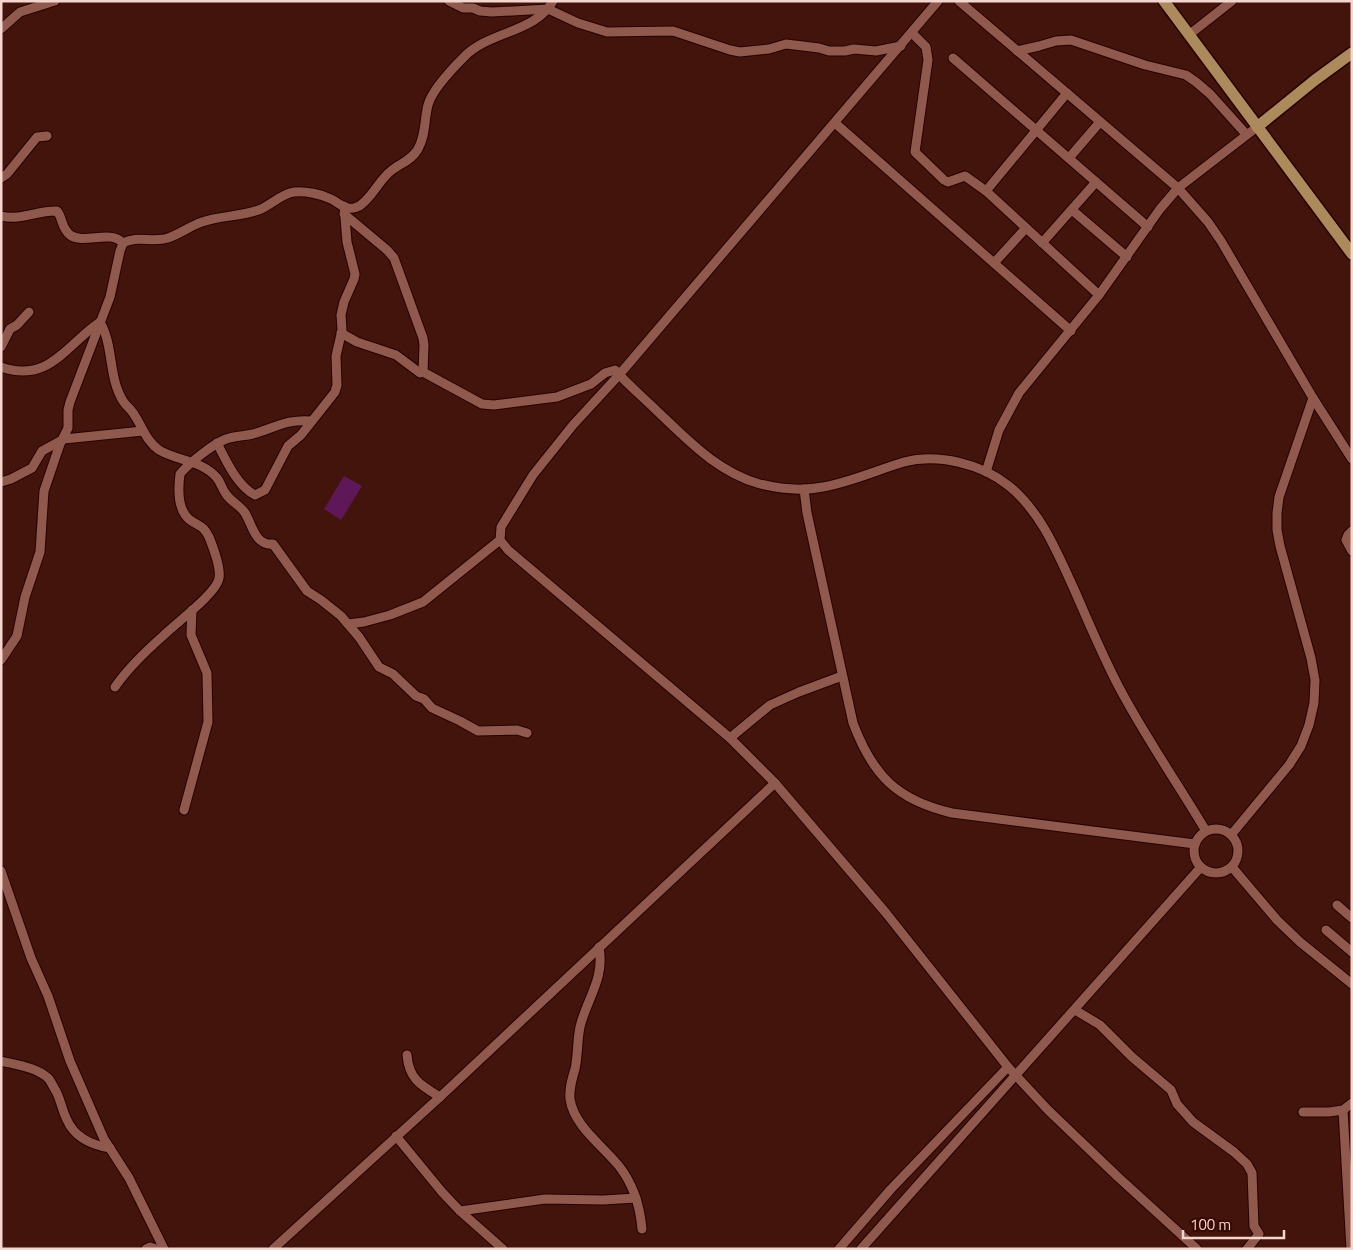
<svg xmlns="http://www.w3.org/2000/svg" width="1353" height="1250" viewBox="0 0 1353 1250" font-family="'Titillium Web',sans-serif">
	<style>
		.green { fill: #5f1857 }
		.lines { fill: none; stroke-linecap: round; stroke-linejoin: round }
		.minor-casing { stroke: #270000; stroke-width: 11 }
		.major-casing { stroke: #270000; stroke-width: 14 }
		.minor { stroke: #8f594d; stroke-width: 9 }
		.major { stroke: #ac8a5b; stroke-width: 11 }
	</style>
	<rect width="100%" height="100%" fill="#43140b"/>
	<polygon class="green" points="344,476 362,486 341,520 324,509"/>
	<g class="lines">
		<g class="minor-casing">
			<g id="minor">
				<polyline points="449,1 463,8 473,8 480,11 492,12 548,9 578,23 607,32 673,31 730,50 740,52 769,49 786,44 819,48 829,51 845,51 854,49 876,51 901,46"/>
				<polyline points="938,1 619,375 573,425 533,475 501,527 500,540 508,550 730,738 775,783 886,913 1008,1067 1048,1110 1118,1177 1197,1249"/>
				<polyline points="959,1 1178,188 1208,222 1221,241 1313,398 1352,459"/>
				<polyline points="1,29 20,12 55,1"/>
				<polyline points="912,33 926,47 928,60 915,152 944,180 948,182 965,176 986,191 1099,295"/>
				<polyline points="1190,34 1232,1"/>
				<polyline points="1017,51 1039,46 1056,41 1071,40 1145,65 1186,75 1196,82 1210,94 1246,134"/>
				<polyline points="953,58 1148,227"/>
				<polyline points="835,123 1071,331"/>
				<polyline points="1069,158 1100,122"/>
				<polyline points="1,178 7,174 37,137 47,136"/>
				<polyline points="986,191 1067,93"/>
				<polyline points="1072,210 1127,257"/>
				<polyline points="344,214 387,250 394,258 423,338 424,345 423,372"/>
				<path d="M1,216c20,5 37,-6 56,-5 6,7 4,17 13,24 14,10 40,-6 53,8"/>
				<polyline points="1042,243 1096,182"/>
				<polyline points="994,263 1026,228"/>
				<path d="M100,322c14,24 8,55 23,79 4,6 9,9 12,15 8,12 12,26 24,34 18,11 43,10 58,28 4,5 5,11 9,16 5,8 14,11 19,19 7,11 10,33 28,31l34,47 14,9 20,16 18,21 20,30 14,7 23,22 8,3 8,9 28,13 18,10 39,-1 10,3"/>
				<path d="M341,333l16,9 39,13 24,18 3,-1 59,32 12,1 63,-8 34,-13 14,-11 10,-3c12,14 28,27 42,41 31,29 60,61 103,73 20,5 43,7 63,3 28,-5 54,-17 81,-25 34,-9 78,2 105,24 32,26 48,66 65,103 15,34 29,68 46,100 26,49 58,95 86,142"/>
				<polyline points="1,347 10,329 17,325 29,312"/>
				<path d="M1,367c48,17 66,-23 99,-45"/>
				<path d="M217,443c9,17 20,43 38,52l10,-5 23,-44 13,-11 34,-43 2,-7 -1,-29 6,-26 -1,-15 3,-13 10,-23 1,-5 -8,-32 -3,-36"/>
				<polyline points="986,472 999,430 1019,393 1099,295 1160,209 1178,188 1257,127"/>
				<polyline points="1,482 11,479 32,468 42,451 64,439 143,431"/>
				<path d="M804,489l3,24 46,210c20,53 44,77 99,90l243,31"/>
				<polyline points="1352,531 1348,535 1346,540 1352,551"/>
				<polyline points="348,624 364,622 390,615 423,602 500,540"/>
				<path d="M1,660l16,-24 8,-39 15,-45 4,-61 16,-47 8,-16v-18l2,-8 40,-105 10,-46 3,-8c14,-8 30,0 45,-5 12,-4 22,-12 34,-16 19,-7 40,-5 59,-13 11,-5 22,-16 33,-17 12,-1 27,2 37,7 6,3 11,8 17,9 5,1 11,-1 14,-4 12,-10 18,-25 30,-34 9,-7 20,-10 26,-21 8,-14 6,-29 10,-44 4,-15 25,-37 36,-48 25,-26 71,-24 89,-56"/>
				<path d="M115,687c13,-19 32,-37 49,-52 12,-12 53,-42 55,-57 2,-10 -6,-31 -10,-41 -6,-12 -9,-10 -19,-17 -13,-10 -12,-31 -10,-46 9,-11 33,-30 46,-35 9,-3 18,-3 27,-5 24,-7 33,-15 59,-13"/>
				<polyline points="730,738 770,705 799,692 842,676"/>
				<polyline points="184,810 208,722 207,673 191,635 192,610"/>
				<circle cx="1216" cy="851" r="22"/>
				<polyline points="1231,835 1289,765 1301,746 1309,725 1314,703 1315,680 1311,658 1280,546 1277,530 1277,513 1279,497 1313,398"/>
				<polyline points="1232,867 1277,920 1300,942 1352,984"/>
				<polyline points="1,871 31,958 48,996 70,1061 104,1139 129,1178 164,1249"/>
				<polyline points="1337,905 1352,918"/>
				<polyline points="1326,930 1352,952"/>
				<path d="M599,947c6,32 -12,51 -19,80 -3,14 -2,29 -5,42 -3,10 -6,19 -5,30 4,27 32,46 49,67 14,18 21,40 23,63"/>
				<polyline points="1075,1010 1100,1025 1132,1057 1171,1090 1177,1104 1193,1122 1234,1152 1247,1164 1252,1173 1254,1226 1259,1234 1247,1249"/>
				<path d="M407,1055c2,24 13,30 33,42"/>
				<path d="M1,1061c16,4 34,6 47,17 3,3 5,9 8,13 5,10 6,19 11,29 8,18 24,25 43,28"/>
				<polyline points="1343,1110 1351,1249"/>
				<polyline points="1303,1112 1329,1112 1343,1110 1352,1103"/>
				<polyline points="396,1136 442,1192 460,1211 503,1249"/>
				<polyline points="460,1211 545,1199 603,1200 636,1198"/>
				<polyline points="146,1249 150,1247 156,1249"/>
				<polyline points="273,1249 440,1097 775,783"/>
				<polyline points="839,1249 891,1189 1008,1067"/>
				<polyline points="861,1249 1201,867"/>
			</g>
		</g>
		<g class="major-casing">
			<g id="major">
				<polyline points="1164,1 1352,254"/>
				<polyline points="1257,127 1315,80 1352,53"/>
			</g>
		</g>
		<use href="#minor" class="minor"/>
		<use href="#major" class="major"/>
	</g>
	<rect width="1353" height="1250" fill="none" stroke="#f5d6ce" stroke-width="5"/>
	<path d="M1183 1230v8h101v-8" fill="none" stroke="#f5d6ce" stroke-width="2.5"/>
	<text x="1190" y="1230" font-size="15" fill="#f5d6ce" stroke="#370903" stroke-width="4" paint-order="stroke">100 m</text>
</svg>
